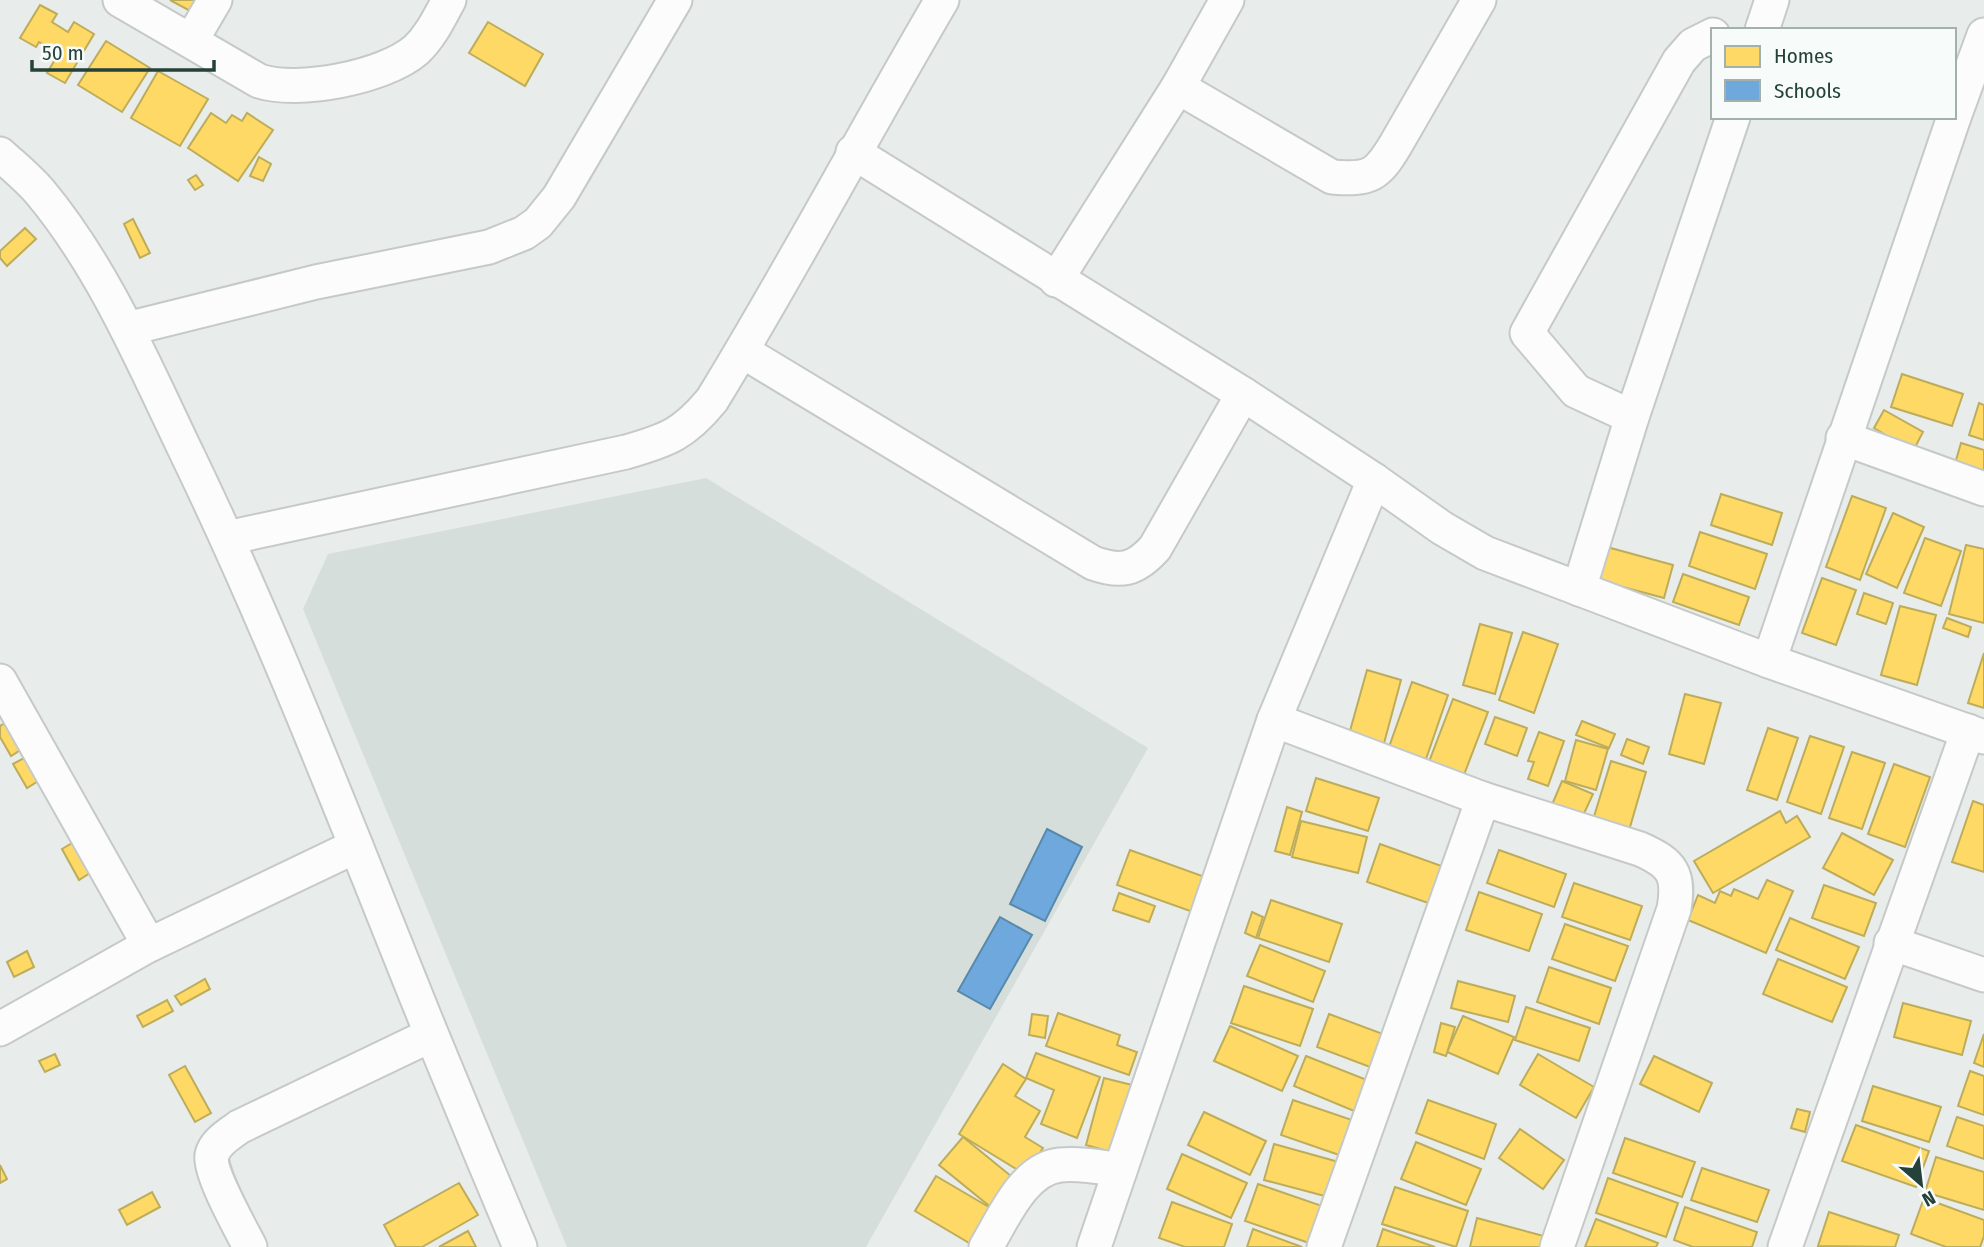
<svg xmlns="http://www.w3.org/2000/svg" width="1984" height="1247" viewBox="0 0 1984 1247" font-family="'Fira Sans Condensed',sans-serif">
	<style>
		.built { fill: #d6dedb }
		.homes { fill: #ffd966; stroke: #bdac59; stroke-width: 2 }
		.schools { fill: #6fa8dc; stroke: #5889ab; stroke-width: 2 }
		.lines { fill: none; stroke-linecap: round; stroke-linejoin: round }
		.minor-casing { stroke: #c5cac8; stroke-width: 37 }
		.minor { stroke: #fcfcfc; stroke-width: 33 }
	</style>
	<rect width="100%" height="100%" fill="#e8edeb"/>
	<polygon class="built" points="706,478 1148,748 866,1247 567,1247 303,609 328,554"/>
	<g class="homes">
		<polygon points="170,0 199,0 192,12"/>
		<polygon points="40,5 57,14 52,22 68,32 74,22 94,34 65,83 47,73 59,53 39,42 36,47 20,38"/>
		<polygon points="488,22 543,54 525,86 469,53"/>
		<polygon points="106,41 150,68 122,112 78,85"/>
		<polygon points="158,71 208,99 180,146 131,118"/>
		<polygon points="211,113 226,123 232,115 242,121 247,113 273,130 238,181 188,148"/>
		<polygon points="259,157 271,164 263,181 250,176"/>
		<polygon points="196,175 203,185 195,190 188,180"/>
		<polygon points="133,219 150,253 140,258 124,224"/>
		<polygon points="25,228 36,239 7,266 0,258 0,251"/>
		<polygon points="1902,374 1963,394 1952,426 1891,407"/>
		<polygon points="1979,403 1984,405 1984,440 1969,435"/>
		<polygon points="1884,410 1923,432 1913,451 1874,428"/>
		<polygon points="1961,443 1984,450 1984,484 1952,474"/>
		<polygon points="1721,494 1782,513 1772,545 1711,525"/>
		<polygon points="1852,496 1886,508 1860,580 1826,567"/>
		<polygon points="1893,513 1924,527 1897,588 1866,574"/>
		<polygon points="1700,532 1767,554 1755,589 1689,566"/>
		<polygon points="1925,538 1961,551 1941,606 1904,593"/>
		<polygon points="1966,545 1984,549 1984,623 1949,614"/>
		<polygon points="1607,547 1673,565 1664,598 1597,580"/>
		<polygon points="1683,574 1749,597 1739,625 1673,602"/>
		<polygon points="1822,578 1856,590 1836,645 1802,633"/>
		<polygon points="1864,593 1893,603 1886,624 1857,614"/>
		<polygon points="1900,606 1936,615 1917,685 1881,675"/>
		<polygon points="1947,618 1971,627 1968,637 1943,628"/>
		<polygon points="1480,624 1512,633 1495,694 1463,685"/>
		<polygon points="1523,632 1558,644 1534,713 1499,700"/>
		<polygon points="1984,653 1984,708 1968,703"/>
		<polygon points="1367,670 1401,680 1383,747 1348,738"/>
		<polygon points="1412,682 1448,695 1426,759 1389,747"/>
		<polygon points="1685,694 1721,703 1704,764 1669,754"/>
		<polygon points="1453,699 1488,712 1462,780 1427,767"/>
		<polygon points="1495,717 1527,728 1517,756 1485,744"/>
		<polygon points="1582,721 1615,734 1609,748 1576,735"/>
		<polygon points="7,722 22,749 11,756 0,737 0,726"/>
		<polygon points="1768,728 1798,738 1777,800 1747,790"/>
		<polygon points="1539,732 1564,741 1548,786 1528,779 1534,762 1528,761"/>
		<polygon points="1810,736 1844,747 1821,814 1787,802"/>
		<polygon points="1627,739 1649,747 1643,764 1621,755"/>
		<polygon points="1576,740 1608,749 1596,790 1565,781"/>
		<polygon points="1852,752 1885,763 1862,829 1829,818"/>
		<polygon points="26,757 40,780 27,788 13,764"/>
		<polygon points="1611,761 1646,772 1628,834 1592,823"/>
		<polygon points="1894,764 1930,777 1905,847 1868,834"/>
		<polygon points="1316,778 1379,798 1368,831 1306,811"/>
		<polygon points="1562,781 1593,794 1581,820 1551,807"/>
		<polygon points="1973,801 1984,805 1984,872 1952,862"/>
		<polygon points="1287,807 1302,812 1290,855 1275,851"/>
		<polygon points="1780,811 1786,823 1797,816 1810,837 1713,893 1694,861"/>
		<polygon points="1301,821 1367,837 1358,873 1292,857"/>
		<polygon points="1842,833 1893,860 1874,895 1823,868"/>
		<polygon points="72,843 90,873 79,880 62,849"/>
		<polygon points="1380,844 1450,869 1437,906 1367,882"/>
		<polygon points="1130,850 1205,877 1193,912 1117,885"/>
		<polygon points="1499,850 1566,874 1554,907 1487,883"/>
		<polygon points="1767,880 1793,891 1766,953 1688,920 1698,895 1715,903 1720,891 1731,896 1734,889 1758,899"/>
		<polygon points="1574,883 1642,906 1630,940 1562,917"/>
		<polygon points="1824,885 1876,903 1864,936 1812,918"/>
		<polygon points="1479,892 1542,914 1529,951 1466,930"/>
		<polygon points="1119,893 1155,906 1149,922 1113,910"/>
		<polygon points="1271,900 1342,924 1329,962 1258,938"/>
		<polygon points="1252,912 1263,917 1256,938 1245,933"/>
		<polygon points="1790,918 1859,947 1845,979 1776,950"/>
		<polygon points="1565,924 1628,946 1615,981 1552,959"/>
		<polygon points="1260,945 1325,971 1313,1002 1247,976"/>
		<polygon points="27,951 34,967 14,977 7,962"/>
		<polygon points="1778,959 1847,987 1832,1022 1763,994"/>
		<polygon points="1549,967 1611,988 1599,1024 1537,1002"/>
		<polygon points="205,979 210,989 181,1005 175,996"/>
		<polygon points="1458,981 1515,996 1508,1022 1451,1008"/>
		<polygon points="1244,986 1313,1009 1300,1046 1231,1023"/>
		<polygon points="167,1000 173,1011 143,1027 137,1016"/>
		<polygon points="1903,1003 1971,1021 1962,1055 1894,1037"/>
		<polygon points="1526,1007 1590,1028 1579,1061 1515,1040"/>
		<polygon points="1058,1013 1120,1035 1117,1045 1137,1052 1129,1075 1046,1046"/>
		<polygon points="1032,1014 1048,1016 1045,1038 1029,1035"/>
		<polygon points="1329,1014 1391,1037 1378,1070 1317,1047"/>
		<polygon points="1463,1016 1514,1037 1498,1074 1447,1052"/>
		<polygon points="1441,1023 1455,1027 1446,1056 1434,1052"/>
		<polygon points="1230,1026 1298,1056 1282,1091 1214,1061"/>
		<polygon points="1984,1034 1984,1067 1974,1063"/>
		<polygon points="1036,1053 1100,1077 1077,1138 1041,1124 1054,1090 1026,1078"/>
		<polygon points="55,1054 60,1065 45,1072 39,1061"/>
		<polygon points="1538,1054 1594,1087 1576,1118 1520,1085"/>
		<polygon points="1306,1056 1367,1080 1354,1111 1294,1086"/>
		<polygon points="1654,1056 1712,1083 1699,1112 1640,1084"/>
		<polygon points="1003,1064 1026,1079 1015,1096 1040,1111 1025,1137 1043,1148 1026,1175 959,1134"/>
		<polygon points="185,1066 211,1113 195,1122 169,1075"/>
		<polygon points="1970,1071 1984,1076 1984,1115 1958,1106"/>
		<polygon points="1104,1078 1140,1087 1122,1155 1086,1145"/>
		<polygon points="1873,1086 1941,1107 1929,1142 1862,1121"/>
		<polygon points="1293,1100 1355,1121 1342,1156 1281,1135"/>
		<polygon points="1428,1100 1496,1124 1484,1159 1416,1133"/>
		<polygon points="1797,1109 1810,1112 1805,1132 1791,1128"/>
		<polygon points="1204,1112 1266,1141 1250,1175 1188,1145"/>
		<polygon points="1957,1117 1984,1126 1984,1159 1947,1146"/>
		<polygon points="1856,1125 1929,1151 1916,1187 1842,1161"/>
		<polygon points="1520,1129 1564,1160 1543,1189 1499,1158"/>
		<polygon points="963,1137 1022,1185 998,1213 939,1165"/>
		<polygon points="1625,1138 1695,1162 1682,1197 1613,1173"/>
		<polygon points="1416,1142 1481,1169 1466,1205 1401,1179"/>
		<polygon points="1274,1144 1346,1164 1336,1199 1264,1180"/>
		<polygon points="1182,1154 1247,1183 1231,1218 1167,1189"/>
		<polygon points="1936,1157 1984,1172 1984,1210 1925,1192"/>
		<polygon points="0,1165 7,1179 0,1183"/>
		<polygon points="1702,1168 1769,1190 1757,1222 1691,1200"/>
		<polygon points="936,1176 1004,1216 976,1247 915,1211"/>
		<polygon points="1608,1178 1678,1203 1666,1237 1596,1213"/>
		<polygon points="459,1183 478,1215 422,1247 396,1247 384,1225"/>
		<polygon points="1258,1184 1325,1207 1312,1244 1245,1221"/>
		<polygon points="1395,1187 1468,1211 1456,1247 1382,1224"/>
		<polygon points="152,1192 160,1207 127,1225 119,1210"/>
		<polygon points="1924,1198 1984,1220 1984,1236 1980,1247 1946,1247 1911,1234"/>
		<polygon points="1172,1202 1232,1224 1224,1247 1185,1247 1159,1238"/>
		<polygon points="1685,1207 1757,1232 1752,1247 1693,1247 1674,1240"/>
		<polygon points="1829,1212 1899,1235 1895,1247 1818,1246"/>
		<polygon points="1477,1218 1551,1238 1549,1247 1470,1247"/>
		<polygon points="1596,1219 1658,1243 1656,1247 1585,1247"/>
		<polygon points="1253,1229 1302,1247 1247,1247"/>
		<polygon points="1383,1229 1435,1247 1377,1247"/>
		<polygon points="468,1231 476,1247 439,1247"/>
	</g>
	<g class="schools">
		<polygon points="1047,829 1082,847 1045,921 1010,904"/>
		<polygon points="1000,917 1032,935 990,1009 958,991"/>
	</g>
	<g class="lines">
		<g class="minor-casing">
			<g id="minor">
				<path d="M120,0l139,81c39,13 126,-4 157,-31 15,-14 23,-32 33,-50"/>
				<polyline points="1762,30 1772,0"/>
				<polyline points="191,41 215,0"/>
				<path d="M1178,87l154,90c38,3 45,-1 64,-33l83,-144"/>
				<polyline points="1954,117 1984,35"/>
				<polyline points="853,152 1243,394 1374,480 1442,528 1485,553 1769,661 1984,737"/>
				<path d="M0,154c13,12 28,24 40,38 65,78 105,175 149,266 90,187 164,382 242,575 29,71 59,143 89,214"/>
				<polyline points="1056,280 1178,87 1227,0"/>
				<polyline points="127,329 316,282 489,247 524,233 538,223 559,197 675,0"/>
				<path d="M742,351l351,212c28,10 42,7 62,-15l88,-154"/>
				<polyline points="1632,417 1576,391 1527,333 1679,61 1693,45 1713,35"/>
				<polyline points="1843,438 1984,489"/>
				<path d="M227,538l399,-86c42,-12 58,-18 86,-52 80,-131 152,-267 230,-400"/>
				<polyline points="1579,589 1632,417 1733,117"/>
				<polyline points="1769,661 1954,117"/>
				<polyline points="0,681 149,945"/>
				<path d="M1274,720l209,79 157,50c32,14 40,25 34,60l-117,338"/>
				<polyline points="1891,943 1984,975"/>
				<polyline points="0,1029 149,945 356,846"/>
				<path d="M250,1247c-9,-18 -42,-76 -38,-92 3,-13 18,-21 27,-28l192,-92"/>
				<path d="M986,1247c17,-28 37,-78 74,-82 20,-2 40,2 60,5"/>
				<polyline points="1094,1247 1274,720 1374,480"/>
				<polyline points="1324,1247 1483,799"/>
				<polyline points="1785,1247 1968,731"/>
			</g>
		</g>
		<use href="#minor" class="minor"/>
	</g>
	<rect x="1711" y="28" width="245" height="91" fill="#f7fbf9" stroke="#a3b1ad" stroke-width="2"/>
	<rect x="1725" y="46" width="35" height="21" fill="#ffd966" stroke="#a3b1ad" stroke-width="2"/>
	<text x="1774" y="63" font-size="21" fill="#24423a">Homes</text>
	<rect x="1725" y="80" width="35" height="21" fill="#6fa8dc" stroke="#a3b1ad" stroke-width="2"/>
	<text x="1774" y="98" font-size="21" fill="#24423a">Schools</text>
	<g transform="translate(1921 1184) rotate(152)" stroke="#f7fbf9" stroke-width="5" paint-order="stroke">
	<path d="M0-5L12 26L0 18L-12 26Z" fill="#24423a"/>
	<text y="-10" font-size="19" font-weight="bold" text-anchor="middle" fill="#24423a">N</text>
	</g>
	<path d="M32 60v10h182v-10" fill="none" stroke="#24423a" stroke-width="3.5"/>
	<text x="42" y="60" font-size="21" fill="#24423a" stroke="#f7fbf9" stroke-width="5" paint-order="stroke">50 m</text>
</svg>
